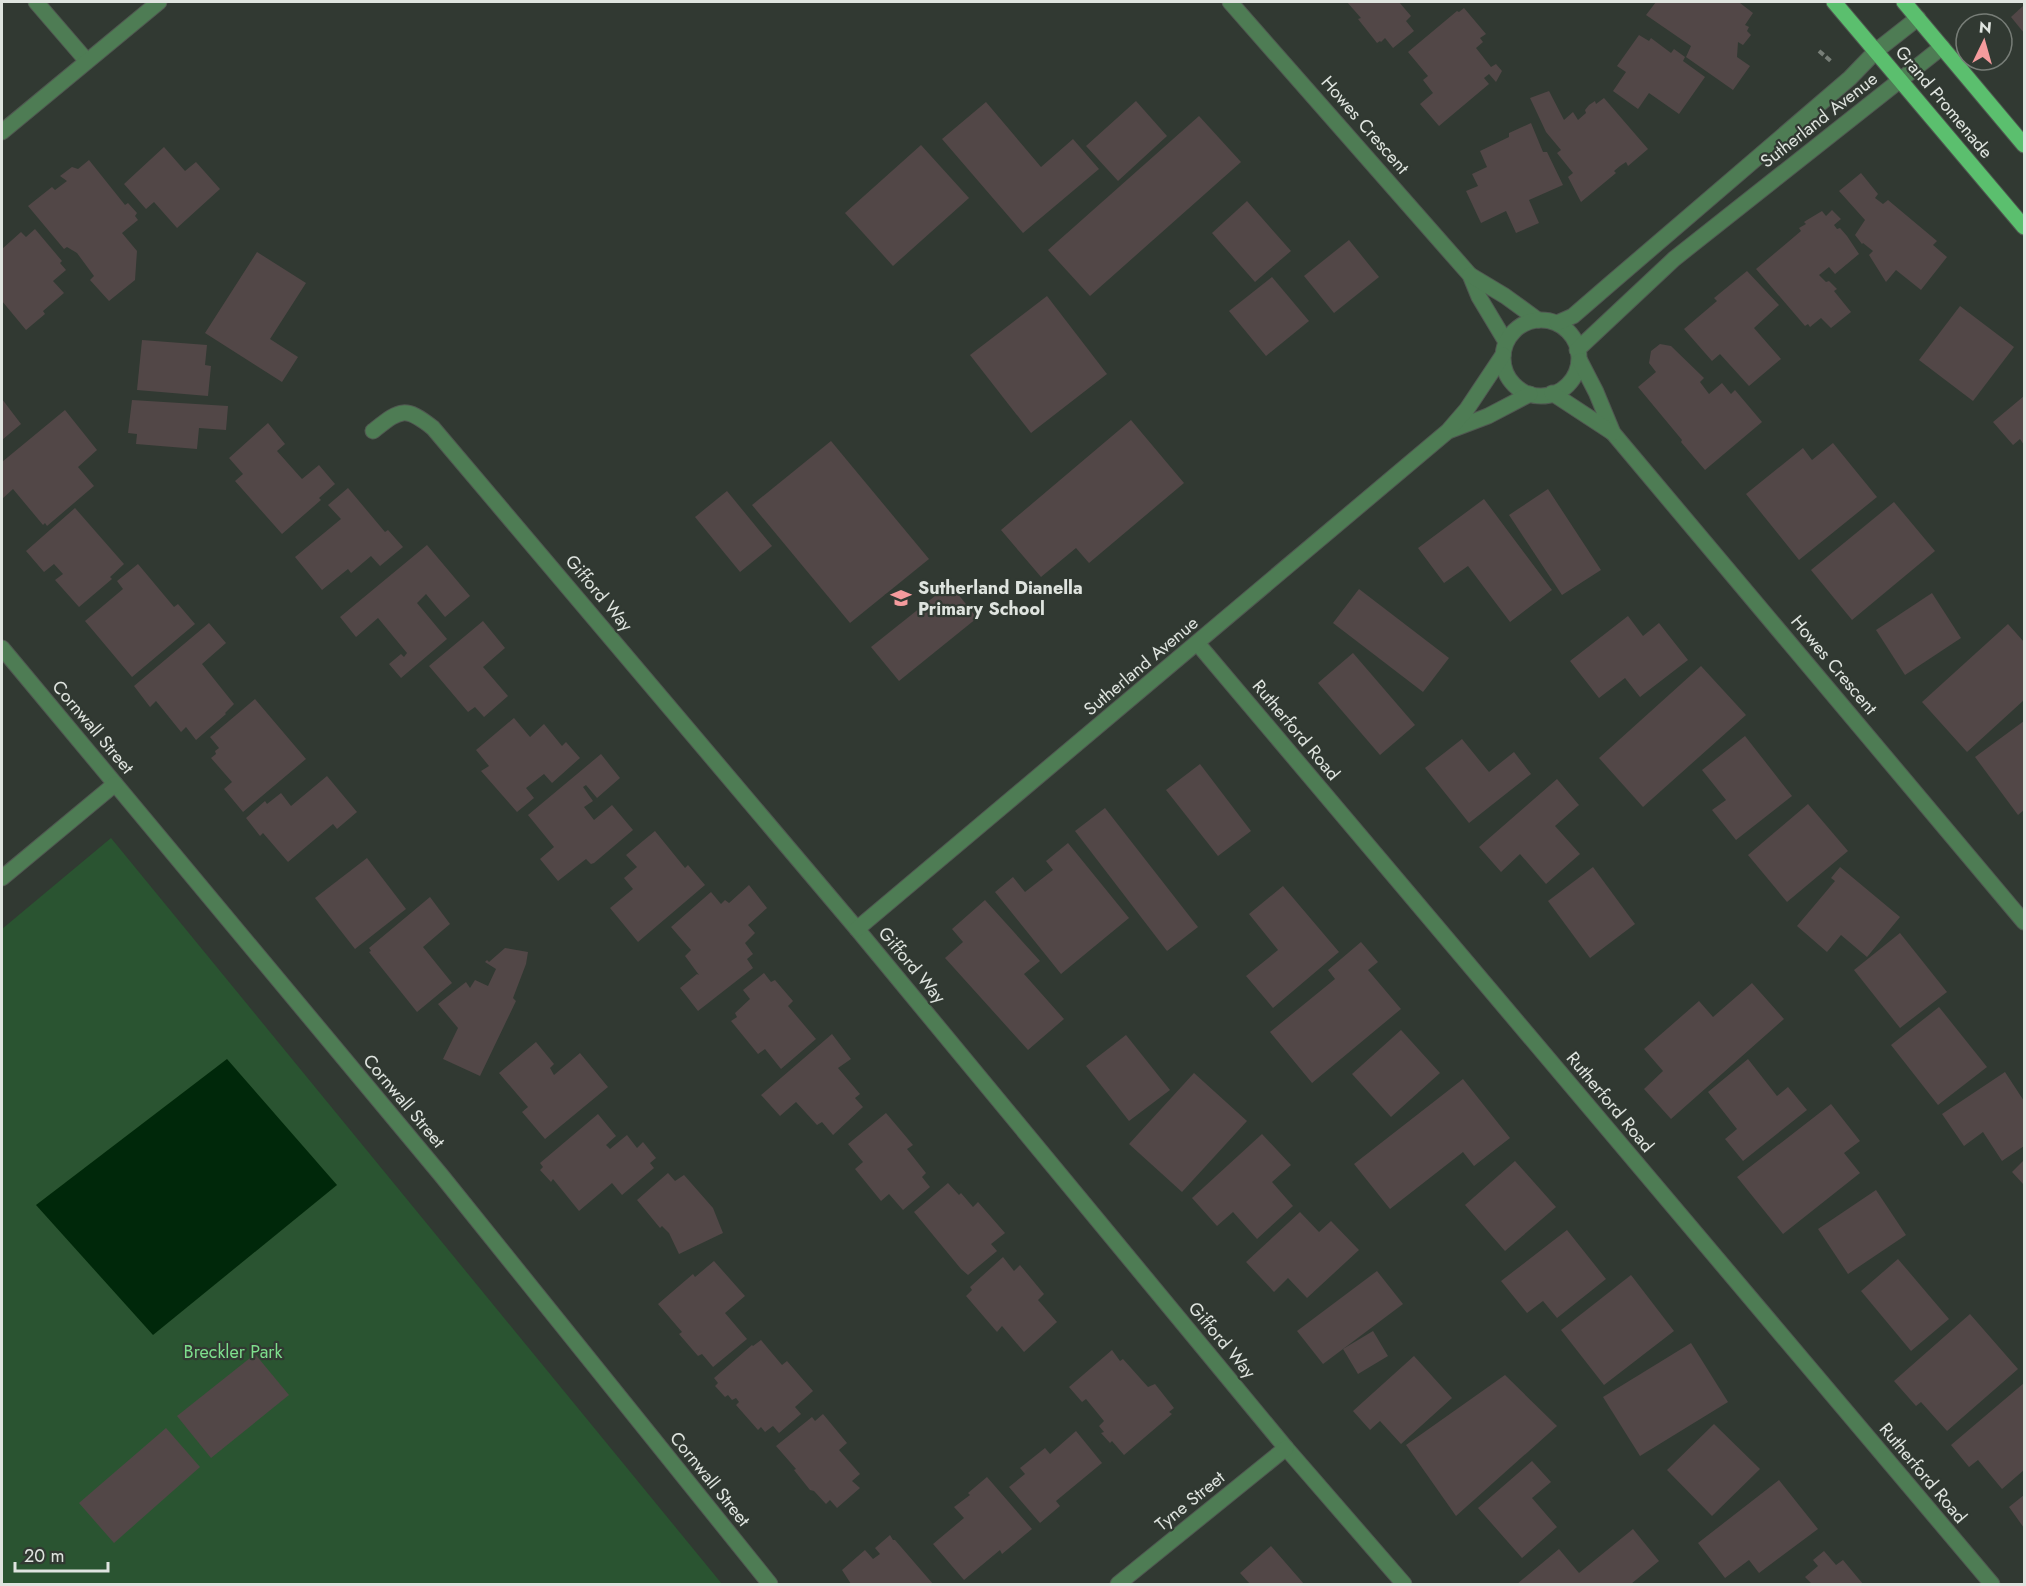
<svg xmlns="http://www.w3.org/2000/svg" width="2026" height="1586" viewBox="0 0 2026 1586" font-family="Jost,sans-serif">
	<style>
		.green { fill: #2a5431 }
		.water { fill: #00280a }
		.building { fill: #524747 }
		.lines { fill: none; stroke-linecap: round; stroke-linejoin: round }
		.minor-casing { stroke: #505851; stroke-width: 17 }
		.major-casing { stroke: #505851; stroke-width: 17 }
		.path { stroke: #787f78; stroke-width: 4; stroke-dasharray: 6 3; stroke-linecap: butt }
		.minor { stroke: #4e7c54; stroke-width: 15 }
		.major { stroke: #5bbf6e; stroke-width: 15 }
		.labels { text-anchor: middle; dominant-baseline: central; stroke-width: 4.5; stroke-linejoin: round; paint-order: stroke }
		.street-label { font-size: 18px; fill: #dfe4df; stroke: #313932 }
		.poi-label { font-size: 18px; font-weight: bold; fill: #dfe4df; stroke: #313932; text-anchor: start }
		.park-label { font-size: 18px; fill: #7edf8d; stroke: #313932 }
	</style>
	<rect width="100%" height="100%" fill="#313932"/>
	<polygon class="green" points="111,838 722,1584 2,1584 2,929"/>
	<polygon class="water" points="227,1059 337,1185 153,1335 36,1205"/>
	<g class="building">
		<polygon points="1347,2 1399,2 1411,16 1406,21 1414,31 1393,48 1385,38 1381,42 1380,41 1377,43 1358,19 1361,18"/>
		<polygon points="1656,2 1741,2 1740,3 1753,13 1745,25 1749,27 1747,31 1751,35 1743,45 1738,42 1737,57 1750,66 1733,90 1686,57 1691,46 1646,15"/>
		<polygon points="2024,5 2024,33 2011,17"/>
		<polygon points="1464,8 1486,34 1480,38 1483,42 1476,48 1491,67 1496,64 1502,71 1496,82 1489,74 1484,78 1489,84 1439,126 1420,104 1433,93 1423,80 1428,76 1408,52 1457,11 1459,12"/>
		<polygon points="1639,35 1649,41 1651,38 1671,53 1674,49 1685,57 1683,61 1705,77 1679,114 1649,93 1638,109 1613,91 1626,72 1617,66"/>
		<polygon points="1549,91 1564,120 1573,112 1578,120 1586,113 1585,110 1589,105 1595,101 1596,104 1604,98 1648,149 1628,166 1626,162 1620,166 1614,171 1616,173 1581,202 1568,177 1573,173 1557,153 1561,150 1546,132 1530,98"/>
		<polygon points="1136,101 1167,136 1118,181 1086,146"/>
		<polygon points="986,102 1041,167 1073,139 1099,169 1023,233 942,139"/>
		<polygon points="1199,116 1241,162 1090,296 1048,250"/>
		<polygon points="1531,123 1543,152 1547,152 1563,185 1529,200 1539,223 1516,233 1506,211 1481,223 1466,191 1478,186 1472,174 1487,167 1480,151 1509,137 1509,133"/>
		<polygon points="921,145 969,198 893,266 845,213"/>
		<polygon points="164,147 185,171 196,162 220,189 177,228 154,202 146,209 124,184"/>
		<polygon points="89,160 125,205 128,203 137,213 135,216 138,220 122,233 137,251 135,280 109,301 90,280 94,276 77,253 67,247 64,249 28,206 52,187 55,190 67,181 60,176 72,167 78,169"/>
		<polygon points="1861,173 1878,194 1875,198 1883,204 1888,200 1937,241 1933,245 1947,257 1921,290 1896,270 1886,282 1869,255 1873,251 1863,243 1862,244 1855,235 1865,220 1839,191"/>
		<polygon points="1247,201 1291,251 1255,282 1212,233"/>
		<polygon points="1832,210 1841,219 1834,225 1837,229 1840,228 1847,236 1859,254 1835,274 1829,267 1819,275 1826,282 1829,281 1837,289 1834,291 1851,312 1831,328 1821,318 1810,327 1808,324 1805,326 1756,269 1801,231 1799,228 1806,224 1804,222 1807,220 1822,211 1826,216"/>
		<polygon points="35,229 62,261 60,263 66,270 53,281 64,293 43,311 45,314 26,330 2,301 2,249 21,232 26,237"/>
		<polygon points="1349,240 1379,277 1334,313 1304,276"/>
		<polygon points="257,252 306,283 270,339 298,357 282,382 205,333"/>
		<polygon points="1747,271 1779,305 1754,328 1781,359 1749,386 1720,354 1712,361 1684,329 1717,301 1714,298"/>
		<polygon points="1272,277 1309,321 1266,356 1229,311"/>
		<polygon points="1047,296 1107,374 1031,433 970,355"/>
		<polygon points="1960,306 2014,347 1973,401 1919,360"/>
		<polygon points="142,340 207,345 205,365 211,366 208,396 137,390"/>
		<polygon points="1660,344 1671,346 1704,378 1700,382 1709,394 1722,383 1731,394 1735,390 1762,422 1705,470 1681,442 1682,440 1638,387 1656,372 1649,363 1651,351"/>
		<polygon points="2024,396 2024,445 2020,439 2013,445 1993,422"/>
		<polygon points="2,399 21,424 2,440"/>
		<polygon points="132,400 228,406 226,430 199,428 197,449 136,444 137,434 128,433"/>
		<polygon points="65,410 97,450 78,467 94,486 47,526 45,523 43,525 13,489 2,499 2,462"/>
		<polygon points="1131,420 1184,483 1089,563 1076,548 1041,577 1001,530"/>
		<polygon points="268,423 285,444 277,451 302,479 319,465 335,484 319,498 321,500 282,534 235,481 243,474 229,458"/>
		<polygon points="831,441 929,559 850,623 752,505"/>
		<polygon points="1833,443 1877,497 1799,560 1746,494 1803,448 1812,460"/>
		<polygon points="348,488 385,532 388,530 403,547 380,566 371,556 351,573 348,569 322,590 295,557 341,519 328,505"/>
		<polygon points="1548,489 1601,570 1562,595 1509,515"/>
		<polygon points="727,491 772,546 740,572 695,517"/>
		<polygon points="1484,499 1552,590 1510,622 1468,566 1444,583 1418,548"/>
		<polygon points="1894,502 1935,551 1852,620 1811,570"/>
		<polygon points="75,508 124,564 110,577 112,579 79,607 55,580 63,574 54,564 44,572 26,551"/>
		<polygon points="427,545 470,596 445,617 426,594 417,603 447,639 401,678 389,664 401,654 404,657 407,653 378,618 356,637 340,617"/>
		<polygon points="138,564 174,607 178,604 195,624 132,677 85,621 123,589 117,581"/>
		<polygon points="950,584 977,618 899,681 871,647"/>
		<polygon points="1359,589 1449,658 1423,692 1333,623"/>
		<polygon points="1932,593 1961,638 1905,675 1876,630"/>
		<polygon points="1628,616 1643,636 1659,623 1688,660 1640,697 1625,678 1599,698 1570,661"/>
		<polygon points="483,621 505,648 483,667 508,696 484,717 475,707 468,712 429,666"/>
		<polygon points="209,623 226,643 202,664 234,704 225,713 226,714 196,740 186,727 181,732 156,701 150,707 134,686"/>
		<polygon points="2008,624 2024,642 2024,700 1967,752 1922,702"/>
		<polygon points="1353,653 1415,725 1380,755 1318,683"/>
		<polygon points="1701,666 1746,715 1643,807 1599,758"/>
		<polygon points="255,699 306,759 243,812 224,789 232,782 211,758 216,754 215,751 219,748 210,737"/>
		<polygon points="514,718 530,737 544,724 562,746 566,742 580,758 552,783 544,774 526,788 534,798 517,812 481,771 489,766 476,750"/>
		<polygon points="2024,721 2024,810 2018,815 1975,757"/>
		<polygon points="1745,736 1792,796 1736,840 1712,810 1726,800 1702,770"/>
		<polygon points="1462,739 1489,772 1514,752 1531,774 1469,823 1425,768"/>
		<polygon points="601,754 620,778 597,798 586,785 583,787 593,801 584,807 594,820 612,805 633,830 594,863 591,864 586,859 558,881 540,859 554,847 528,815"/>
		<polygon points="1200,764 1251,831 1218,856 1166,790"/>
		<polygon points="327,776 357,812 337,829 333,824 288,862 263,833 260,836 246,818 265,801 267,804 281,793 291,806"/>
		<polygon points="1557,779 1579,805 1555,826 1580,854 1546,884 1520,854 1501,872 1479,847"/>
		<polygon points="1808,804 1848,851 1787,902 1748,855"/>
		<polygon points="1105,808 1198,927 1167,951 1075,831"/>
		<polygon points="655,831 685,868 688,865 705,885 638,942 610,908 633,889 624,878 637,867 626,855"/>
		<polygon points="1068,843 1129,918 1061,974 995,892 1013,877 1025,892 1053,870 1046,861"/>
		<polygon points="367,858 406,909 355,949 315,898"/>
		<polygon points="1593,867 1635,924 1590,958 1548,901"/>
		<polygon points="1840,867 1900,917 1867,957 1841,935 1827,952 1797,926 1835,881 1831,878"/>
		<polygon points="749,885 767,908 748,925 755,933 745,943 753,954 747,959 753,968 698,1011 680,988 697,974 699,975 685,956 691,950 671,927 711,892 721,904 725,900 729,903"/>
		<polygon points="1283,886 1339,952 1273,1008 1246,976 1278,950 1249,914"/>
		<polygon points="430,897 450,924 423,947 452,983 417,1012 369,952 371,951 369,948"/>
		<polygon points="985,900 1040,961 1024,974 1064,1019 1028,1050 945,958 963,942 952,929"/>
		<polygon points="1900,933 1947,992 1900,1028 1854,970"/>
		<polygon points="1361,942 1378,962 1368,970 1401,1009 1312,1083 1270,1032 1335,979 1328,970"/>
		<polygon points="505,948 528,952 526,964 513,998 516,1001 480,1076 443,1059 458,1028 438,1004 466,982 470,988 475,980 488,986 496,969 485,962 487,960 489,962"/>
		<polygon points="764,973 771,982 775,980 793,1001 788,1006 816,1039 781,1069 765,1049 758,1054 731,1021 737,1017 735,1013 750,999 743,990"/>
		<polygon points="1752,983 1784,1019 1671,1119 1644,1089 1663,1071 1644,1049 1699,1001 1713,1017"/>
		<polygon points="1939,1007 1987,1067 1938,1105 1891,1045"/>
		<polygon points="1401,1030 1440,1073 1391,1117 1352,1074"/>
		<polygon points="832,1034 851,1059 838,1068 860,1094 855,1098 863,1107 833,1135 822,1122 817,1125 796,1102 780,1116 761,1095"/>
		<polygon points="1126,1035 1170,1090 1129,1121 1086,1066"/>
		<polygon points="536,1042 554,1064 550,1068 554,1075 580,1053 608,1087 545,1139 522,1112 528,1107 499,1073"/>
		<polygon points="1748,1059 1777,1096 1788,1087 1807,1110 1743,1161 1725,1139 1737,1129 1708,1092"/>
		<polygon points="2005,1072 2024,1101 2024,1146 2002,1161 1983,1132 1964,1146 1942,1114"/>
		<polygon points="1194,1073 1247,1121 1182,1192 1129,1144"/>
		<polygon points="1463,1079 1510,1138 1474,1166 1463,1152 1390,1209 1354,1164"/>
		<polygon points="1831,1104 1860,1141 1844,1153 1860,1173 1783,1234 1737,1177"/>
		<polygon points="886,1113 913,1145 907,1149 926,1173 922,1177 930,1187 903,1210 889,1194 881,1201 855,1169 863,1162 848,1144"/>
		<polygon points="598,1114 616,1136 606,1145 610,1149 627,1135 637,1148 643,1142 656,1158 650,1163 654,1168 622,1195 612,1183 579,1211 553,1179 551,1182 540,1170 543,1167 540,1163"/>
		<polygon points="1262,1134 1291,1165 1272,1182 1293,1206 1257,1239 1233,1212 1217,1226 1192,1198"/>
		<polygon points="2024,1160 2024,1185 2012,1172"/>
		<polygon points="1515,1161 1556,1207 1505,1251 1465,1205"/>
		<polygon points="668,1173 675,1181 684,1175 713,1208 723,1233 679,1254 669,1233 662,1226 660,1228 637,1200"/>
		<polygon points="948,1183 959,1195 961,1193 973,1207 978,1202 1005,1233 991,1244 997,1251 968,1275 961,1269 914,1212"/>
		<polygon points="1876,1190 1906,1235 1848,1274 1818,1229"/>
		<polygon points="1300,1212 1319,1232 1331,1221 1359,1250 1307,1298 1288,1278 1274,1292 1246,1262"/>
		<polygon points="1567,1230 1606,1279 1557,1318 1543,1301 1527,1313 1501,1281"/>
		<polygon points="1003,1257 1014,1271 1020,1265 1044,1294 1038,1300 1057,1322 1024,1352 1002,1326 997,1332 966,1296 972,1290 970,1287"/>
		<polygon points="1898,1259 1949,1319 1911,1351 1861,1291"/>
		<polygon points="714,1261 745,1296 725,1313 747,1339 713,1367 702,1354 698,1356 679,1334 682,1332 658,1304 693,1274 695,1277"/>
		<polygon points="1377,1271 1403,1304 1323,1364 1297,1331"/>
		<polygon points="1631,1275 1674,1331 1604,1385 1561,1330"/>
		<polygon points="1970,1314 2018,1369 1947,1431 1921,1402 1916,1406 1894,1381"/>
		<polygon points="1373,1331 1388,1356 1358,1374 1343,1349"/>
		<polygon points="761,1340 782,1365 787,1361 813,1391 795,1407 801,1414 779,1433 773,1426 765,1432 761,1427 758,1430 736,1405 739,1402 736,1398 732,1400 728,1395 725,1397 715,1386 718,1383 714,1378 752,1345 753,1346"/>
		<polygon points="1691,1343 1728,1402 1640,1456 1603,1397"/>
		<polygon points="1112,1350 1120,1361 1123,1359 1148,1387 1155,1384 1174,1408 1169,1412 1172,1414 1124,1455 1112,1441 1110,1443 1101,1433 1104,1432 1099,1426 1104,1421 1086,1399 1082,1402 1069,1387"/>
		<polygon points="255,1354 289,1395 211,1458 177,1416"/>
		<polygon points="1414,1356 1452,1398 1401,1444 1380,1421 1370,1430 1353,1411"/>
		<polygon points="1505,1375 1557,1426 1456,1516 1406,1445"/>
		<polygon points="2024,1383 2024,1470 2002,1489 1978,1460 1969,1467 1951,1445"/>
		<polygon points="823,1414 847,1443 839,1450 860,1474 852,1481 860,1488 837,1508 830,1500 826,1504 814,1491 810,1490 794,1470 796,1469 776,1446 812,1417 815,1421"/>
		<polygon points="1714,1424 1760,1469 1712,1516 1667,1470"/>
		<polygon points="166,1428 200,1467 114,1543 79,1503"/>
		<polygon points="1076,1431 1102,1463 1056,1501 1060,1506 1040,1523 1009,1487 1025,1474 1020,1468 1045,1448 1050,1454"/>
		<polygon points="1532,1461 1551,1482 1532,1498 1557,1527 1522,1558 1478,1508"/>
		<polygon points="987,1477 1032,1529 1002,1554 1000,1550 964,1580 933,1544 964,1518 954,1507 970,1495 968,1493"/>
		<polygon points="1779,1480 1818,1529 1759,1573 1749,1560 1725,1578 1698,1543"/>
		<polygon points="2024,1495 2024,1528 2009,1507"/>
		<polygon points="1633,1529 1659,1561 1631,1584 1517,1584 1559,1549 1579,1573"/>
		<polygon points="890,1535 893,1540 895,1540 933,1584 851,1584 842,1570 865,1550 873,1559 880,1554 875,1548"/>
		<polygon points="1271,1546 1304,1584 1250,1584 1240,1573"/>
		<polygon points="1824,1551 1836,1565 1843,1560 1863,1584 1812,1584 1805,1577 1818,1566 1813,1560"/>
	</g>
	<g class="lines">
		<g class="minor-casing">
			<g id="minor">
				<polyline points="36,2 86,60"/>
				<polyline points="1230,2 1470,275 1479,297 1506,342"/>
				<polyline points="2,132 159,2"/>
				<polyline points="1470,275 1505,296 1538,320"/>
				<circle cx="1541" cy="358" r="38"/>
				<polyline points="1557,323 1573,316 1610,284 1850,78 1876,51 1918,18"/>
				<polyline points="1577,350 1674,259 1942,47"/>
				<polyline points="1580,361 1596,392 1613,433 2024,922"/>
				<polyline points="1552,393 1613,433"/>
				<polyline points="1451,430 1488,416 1530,394"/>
				<path d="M373,431c27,-21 31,-26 60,-3l424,501 429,519 118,136"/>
				<polyline points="1198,644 1992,1584"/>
				<polyline points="2,648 441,1175 770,1584"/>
				<polyline points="2,878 115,784"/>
				<polyline points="857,929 1448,431 1467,409 1503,355"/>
				<polyline points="1118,1584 1286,1448"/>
			</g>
		</g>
		<g class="major-casing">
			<g id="major">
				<polyline points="1834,2 2024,227"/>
				<polyline points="1904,2 2024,145"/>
			</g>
		</g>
		<polyline class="path" points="1819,51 1832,62"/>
		<use href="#minor" class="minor"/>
		<use href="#major" class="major"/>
	</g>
	<defs>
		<g id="school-bare" transform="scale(1.62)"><path d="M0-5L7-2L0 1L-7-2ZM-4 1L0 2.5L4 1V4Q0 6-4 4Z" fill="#f59b9d" stroke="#313932" stroke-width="2.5" paint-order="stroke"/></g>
	</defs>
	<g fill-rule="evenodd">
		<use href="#school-bare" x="901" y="598"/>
	</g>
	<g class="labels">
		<g class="street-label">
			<text transform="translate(1944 102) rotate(50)">Grand Promenade</text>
			<text transform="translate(1819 120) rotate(-38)">Sutherland Avenue</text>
			<text transform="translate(1365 125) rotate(49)">Howes Crescent</text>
			<text transform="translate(599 593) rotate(50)">Gifford Way</text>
			<text transform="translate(1834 665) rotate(50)">Howes Crescent</text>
			<text transform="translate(1141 666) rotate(-40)">Sutherland Avenue</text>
			<text transform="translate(93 727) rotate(50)">Cornwall Street</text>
			<text transform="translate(1296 730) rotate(50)">Rutherford Road</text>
			<text transform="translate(912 965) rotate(50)">Gifford Way</text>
			<text transform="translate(404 1101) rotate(50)">Cornwall Street</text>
			<text transform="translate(1610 1102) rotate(50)">Rutherford Road</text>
			<text transform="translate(1222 1340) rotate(50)">Gifford Way</text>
			<text transform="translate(1923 1473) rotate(50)">Rutherford Road</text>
			<text transform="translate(710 1479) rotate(51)">Cornwall Street</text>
			<text transform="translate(1190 1501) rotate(-39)">Tyne Street</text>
		</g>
		<g class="poi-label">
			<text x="918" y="588">Sutherland Dianella<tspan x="918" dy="21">Primary School</tspan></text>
		</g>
		<g class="park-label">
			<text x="233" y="1352">Breckler Park</text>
		</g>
	</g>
	<rect width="2026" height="1586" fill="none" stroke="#dfe4df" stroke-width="6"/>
	<g transform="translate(1984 42) rotate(5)"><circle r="28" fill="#313932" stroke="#777d77" stroke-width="1.5"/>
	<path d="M0-4.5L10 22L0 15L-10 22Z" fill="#f59b9d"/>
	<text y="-9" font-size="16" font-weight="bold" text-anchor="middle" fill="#dfe4df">N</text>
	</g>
	<path d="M15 1562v9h93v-9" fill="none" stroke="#dfe4df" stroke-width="3"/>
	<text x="24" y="1562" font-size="18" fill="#dfe4df" stroke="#313932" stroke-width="4.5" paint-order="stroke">20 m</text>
</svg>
